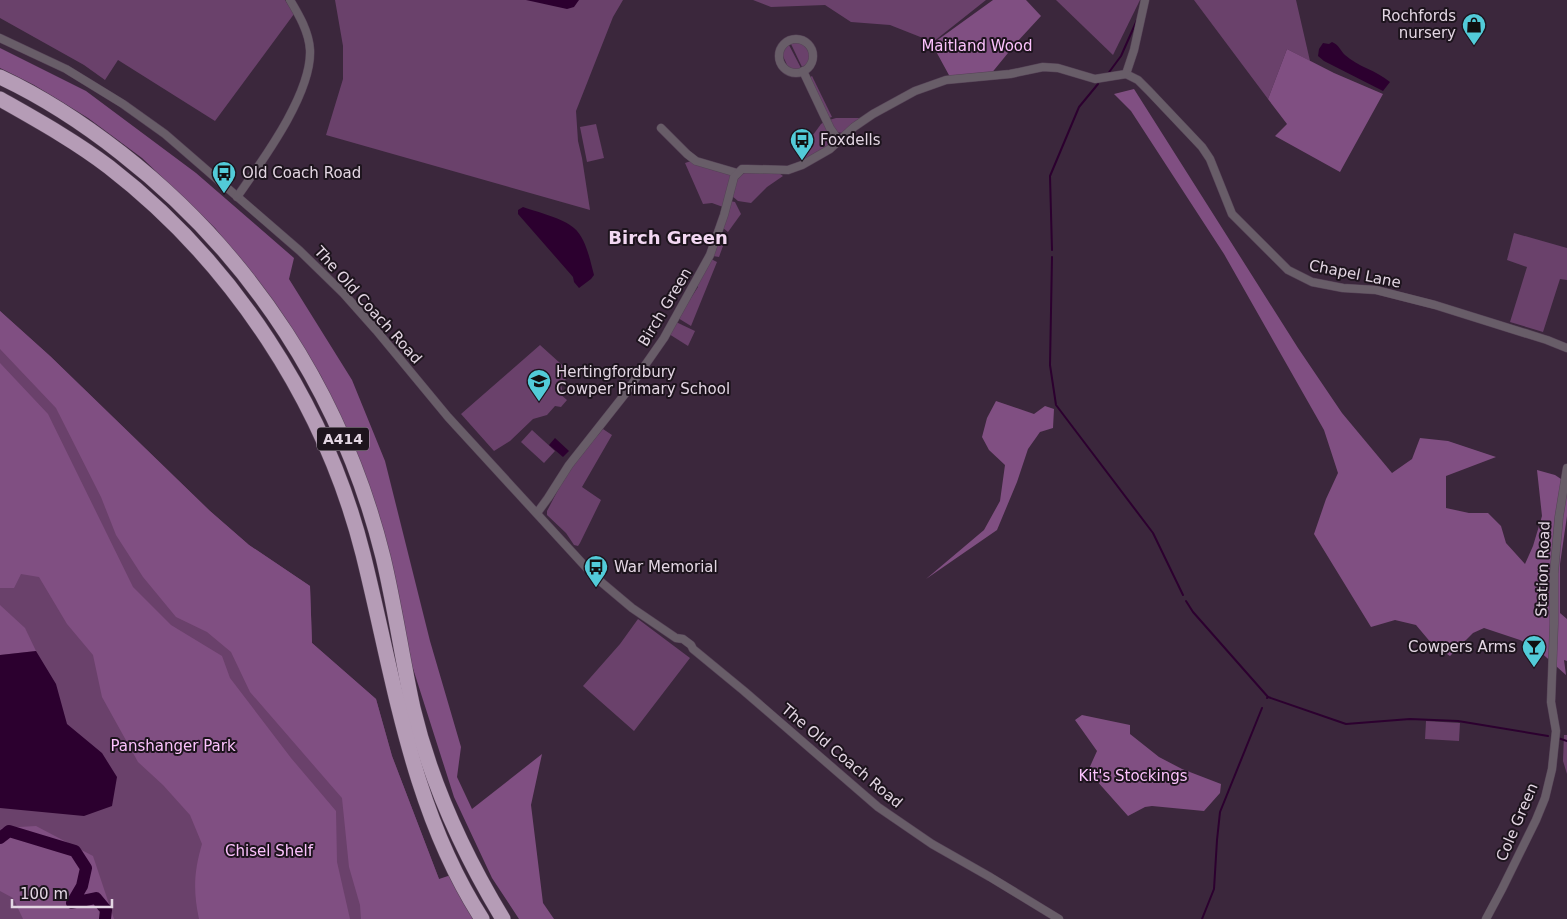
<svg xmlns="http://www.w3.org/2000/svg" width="1567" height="919" viewBox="0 0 1567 919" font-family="'DejaVu Sans',sans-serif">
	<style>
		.green { fill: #6a416b }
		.forest { fill: #804f82 }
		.water { fill: #2c002f }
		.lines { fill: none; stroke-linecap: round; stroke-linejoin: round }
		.stream { stroke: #2c002f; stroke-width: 2 }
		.river { stroke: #2c002f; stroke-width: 12 }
		.street-casing { stroke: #564357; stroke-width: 9 }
		.highway-casing { stroke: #564357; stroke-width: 16 }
		.street { stroke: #685d68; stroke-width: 8 }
		.highway { stroke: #b59cb6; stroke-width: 15 }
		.labels { text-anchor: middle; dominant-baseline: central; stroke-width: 4; stroke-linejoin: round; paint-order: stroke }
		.shield { fill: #1d141d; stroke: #a89ca8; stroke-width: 1 }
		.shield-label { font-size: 14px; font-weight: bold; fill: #e3d6e3 }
		.poi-label { font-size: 15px; fill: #e3d6e3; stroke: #1d141d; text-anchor: start }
		.park-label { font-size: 15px; fill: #fcc2fd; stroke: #1d141d }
		.street-label { font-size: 15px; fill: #e3d6e3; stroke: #1d141d }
		.quarter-label { font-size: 18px; font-weight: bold; fill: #f3d8f3; stroke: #1d141d }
	</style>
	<rect width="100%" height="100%" fill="#3b273c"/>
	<g class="green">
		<polygon points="0,0 285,0 294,14 215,121 118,60 105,80 84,65 0,18"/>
		<polygon points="335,0 623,0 613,17 576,111 578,141 582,158 590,210 326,135 343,79 343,46"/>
		<polygon points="753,0 986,0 933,42 890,25 851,22 825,5 771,7"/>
		<polygon points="1056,0 1140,0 1113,55"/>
		<polygon points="1194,0 1296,0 1310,61 1287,49 1268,99"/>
		<path d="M798,42c8,2 14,13 11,21l-7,4 -11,-23z"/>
		<polygon points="789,45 801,68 794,71 788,67 782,54 784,48"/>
		<polygon points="812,76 832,117 829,118 809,78"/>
		<polygon points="836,118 860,118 843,133 836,132 829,120"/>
		<polygon points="824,122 832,136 832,141 828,147 802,161 802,150 821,124"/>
		<polygon points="596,124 604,158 587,162 580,127"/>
		<polygon points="691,161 731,174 723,207 712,203 703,204 685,163"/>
		<path d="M750,171l29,2 4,3 -16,11 -16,16 -13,-2 -6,-5c3,-12 5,-22 18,-25z"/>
		<polygon points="730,201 735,202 741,214 728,232 723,228"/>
		<polygon points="721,233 727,235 719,257 713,256"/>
		<polygon points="1514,233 1567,248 1567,280 1560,279 1543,332 1510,322 1527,267 1507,260"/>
		<polygon points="711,259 717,262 691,326 678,318 698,287 697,284"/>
		<polygon points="0,311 50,356 210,511 249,545 310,586 312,643 376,699 392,756 439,879 466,907 473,919 0,919"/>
		<polygon points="676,322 695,331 688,346 669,334"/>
		<polygon points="540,345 571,373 561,385 562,389 560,394 567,400 561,407 555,406 547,415 533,419 510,441 494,451 461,414"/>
		<polygon points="603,429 612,435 582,487 601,500 580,543 578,546 574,545 566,533 547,515 547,511 569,469"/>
		<polygon points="532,430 555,451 544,463 521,442"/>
		<polygon points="638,619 690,658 634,731 583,686 620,644"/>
		<polygon points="1426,721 1460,723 1459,741 1425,739"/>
		<polygon points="1564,735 1567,735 1567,774 1563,761"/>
	</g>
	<g class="forest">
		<polygon points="993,0 1026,0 1041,16 1017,42 990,75 950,77 932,44"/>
		<polygon points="0,48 86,91 196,173 294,258 289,279 352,380 385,461 430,641 461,747 457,777 472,809 542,754 531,805 543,903 554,919 519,919 492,878 454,797 409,656 366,481 321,376 253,276 215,228 142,158 88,118 34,85 0,68"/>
		<polygon points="1287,49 1334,73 1383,94 1340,172 1275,136 1287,124 1268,99"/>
		<polygon points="1134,89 1298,348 1342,413 1392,473 1412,459 1420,438 1448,441 1496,457 1446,476 1446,508 1469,513 1488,513 1501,526 1506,543 1525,564 1533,546 1542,516 1537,470 1555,475 1567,483 1567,516 1560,564 1560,613 1567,619 1567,661 1564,660 1566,675 1537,649 1520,640 1484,628 1473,633 1450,656 1432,644 1416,625 1395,620 1371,627 1314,534 1326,499 1338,473 1324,430 1224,254 1131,111 1114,94"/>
		<polygon points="0,311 50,356 210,511 249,545 310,586 312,643 376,699 392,756 439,879 451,875 473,919 361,919 360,905 349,867 342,798 250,692 231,652 207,632 176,617 143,577 116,535 101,497 56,408 0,349"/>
		<path d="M0,363l48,51 85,173 38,38 51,31 8,22 61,80 45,53 1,51 13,57h-151c-6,-28 -5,-48 3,-75l-12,-29 -27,-30 -25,-23 -36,-65 -9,-42 -26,-31 -28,-47 -18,-3 -7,14h-14z"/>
		<polygon points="996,401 1034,414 1045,406 1054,409 1053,428 1040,432 1028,449 1017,482 997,530 926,579 984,530 1000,501 1005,465 989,450 982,437 987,418"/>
		<polygon points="0,605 25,628 36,651 0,655"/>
		<polygon points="1082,715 1130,725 1130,734 1159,757 1182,769 1221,784 1220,793 1204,811 1152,806 1145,807 1128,816 1088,771 1097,751 1075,720"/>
		<polygon points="36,826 93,856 114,919 23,919 13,898 0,891 0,832 2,828"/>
	</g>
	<g class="water">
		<polygon points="526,0 579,0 574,7 567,9"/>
		<path d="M1332,42c7,3 8,8 13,13 13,12 31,15 45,27l-7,9 -59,-30 -6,-5 1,-7 4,-6 6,1z"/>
		<path d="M523,207c14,5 40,11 51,21 12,10 16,32 20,47l-3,4 -12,9 -5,-6 -1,-5 -55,-63v-4z"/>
		<polygon points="555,438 569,451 563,457 549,445"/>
		<polygon points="36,651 56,684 67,724 102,753 117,777 112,806 84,816 0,808 0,655"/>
	</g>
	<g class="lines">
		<g class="stream">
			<polyline points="1107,75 1121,56 1137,20"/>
			<polyline points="1052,250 1050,176 1079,107 1098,84"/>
			<polyline points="1052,257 1050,365 1056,405 1153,533 1183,595"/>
			<polyline points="1186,601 1193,612 1268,697 1267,698"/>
			<polyline points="1268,697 1346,724 1410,719 1458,721 1548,736"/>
			<polyline points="1558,738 1567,741"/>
			<polyline points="1202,919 1214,889 1217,840 1220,812 1262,708"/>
		</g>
		<polyline class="river" points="0,838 9,831 75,851 86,868 82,886 72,903 96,898 106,910 105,919"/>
		<g class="street-casing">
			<g id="street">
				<polyline points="0,38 66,69 123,104 165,134 300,251 344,294 376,330 448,417 594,576 632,608 676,638 683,639 691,645 693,649 744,691 878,807 932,844 990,877 1059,919"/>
				<circle cx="796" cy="56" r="17"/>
				<polyline points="803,71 830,128 839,141"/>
				<polyline points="1126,74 1138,80 1149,91 1202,147 1210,159 1232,214 1288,270 1312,282 1343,288 1376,290 1435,305 1547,340 1567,348"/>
				<polyline points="1126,74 1134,50 1145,0"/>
				<polyline points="661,128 687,154 696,161 737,173"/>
				<path d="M237,197c25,-36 75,-103 73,-147 -1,-18 -11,-35 -20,-50"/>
				<polyline points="537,513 548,498 569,465 625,394 664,338 710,255 724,215 734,177 742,169 748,169 788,170 802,165 830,149 854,127 873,114 915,91 946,80 1010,74 1043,67 1058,68 1095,79 1126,74"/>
				<polyline points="1486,919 1502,889 1536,820 1545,798 1552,769 1556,731 1551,702 1554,624 1554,573 1559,517 1567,468"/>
			</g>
		</g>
		<g class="highway-casing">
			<g id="highway">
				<path d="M0,77c43,20 84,47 121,76 131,102 222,243 262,404 12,50 19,101 30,151 18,75 50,145 90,211"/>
				<path d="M0,99c37,21 75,42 109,68 123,95 216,236 254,387 31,124 48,255 119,365"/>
			</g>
		</g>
		<use href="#street" class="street"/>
		<use href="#highway" class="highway"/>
	</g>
	<defs>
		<g id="shop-pin" transform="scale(1.25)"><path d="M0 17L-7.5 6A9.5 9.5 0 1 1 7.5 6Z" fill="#52cbd8" stroke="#1d141d"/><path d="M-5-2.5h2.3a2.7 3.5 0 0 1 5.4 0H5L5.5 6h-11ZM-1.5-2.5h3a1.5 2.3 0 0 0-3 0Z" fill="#111"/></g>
		<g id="bus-pin" transform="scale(1.25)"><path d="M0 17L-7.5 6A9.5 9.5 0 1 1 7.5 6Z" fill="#52cbd8" stroke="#1d141d"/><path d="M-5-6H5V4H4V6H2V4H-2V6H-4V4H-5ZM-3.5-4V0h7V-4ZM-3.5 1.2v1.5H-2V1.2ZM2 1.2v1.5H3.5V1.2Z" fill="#111"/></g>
		<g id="school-pin" transform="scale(1.25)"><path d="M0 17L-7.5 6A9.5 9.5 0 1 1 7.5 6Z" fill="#52cbd8" stroke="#1d141d"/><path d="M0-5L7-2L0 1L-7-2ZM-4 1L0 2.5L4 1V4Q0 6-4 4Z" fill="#111"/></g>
		<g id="bar-pin" transform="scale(1.25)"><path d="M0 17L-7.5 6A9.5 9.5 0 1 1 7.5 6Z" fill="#52cbd8" stroke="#1d141d"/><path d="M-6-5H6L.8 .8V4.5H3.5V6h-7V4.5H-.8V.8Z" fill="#111"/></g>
	</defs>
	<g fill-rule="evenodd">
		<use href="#shop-pin" x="1474" y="25"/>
		<use href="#bus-pin" x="802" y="140"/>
		<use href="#bus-pin" x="224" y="173"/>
		<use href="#school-pin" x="539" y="381"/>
		<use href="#bus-pin" x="596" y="567"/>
		<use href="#bar-pin" x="1534" y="647"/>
	</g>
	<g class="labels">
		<rect class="shield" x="317" y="427.5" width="52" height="23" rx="4"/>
		<g class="shield-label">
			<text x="343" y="439">A414</text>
		</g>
		<g class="poi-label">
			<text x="1456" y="16" text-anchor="end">Rochfords<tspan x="1456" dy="17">nursery</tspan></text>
			<text x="820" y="140">Foxdells</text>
			<text x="242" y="173">Old Coach Road</text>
			<text x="556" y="372">Hertingfordbury<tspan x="556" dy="17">Cowper Primary School</tspan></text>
			<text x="614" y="567">War Memorial</text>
			<text x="1516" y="647" text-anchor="end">Cowpers Arms</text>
		</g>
		<g class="park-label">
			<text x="977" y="46">Maitland Wood</text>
			<text x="173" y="746">Panshanger Park</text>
			<text x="1133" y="776">Kit's Stockings</text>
			<text x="269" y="851">Chisel Shelf</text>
		</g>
		<g class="street-label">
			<text transform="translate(1355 274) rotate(11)">Chapel Lane</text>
			<text transform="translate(368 305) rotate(48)">The Old Coach Road</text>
			<text transform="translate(665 307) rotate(-59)">Birch Green</text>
			<text transform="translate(1543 569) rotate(-88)">Station Road</text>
			<text transform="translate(842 756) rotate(40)">The Old Coach Road</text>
			<text transform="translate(1517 822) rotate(-67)">Cole Green</text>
		</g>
		<g class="quarter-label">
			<text x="668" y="237">Birch Green</text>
		</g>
	</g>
	<path d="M12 899v8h100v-8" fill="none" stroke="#e3d6e3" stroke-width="2.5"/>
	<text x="20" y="899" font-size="15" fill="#e3d6e3" stroke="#1d141d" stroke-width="4" paint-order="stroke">100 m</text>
</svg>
